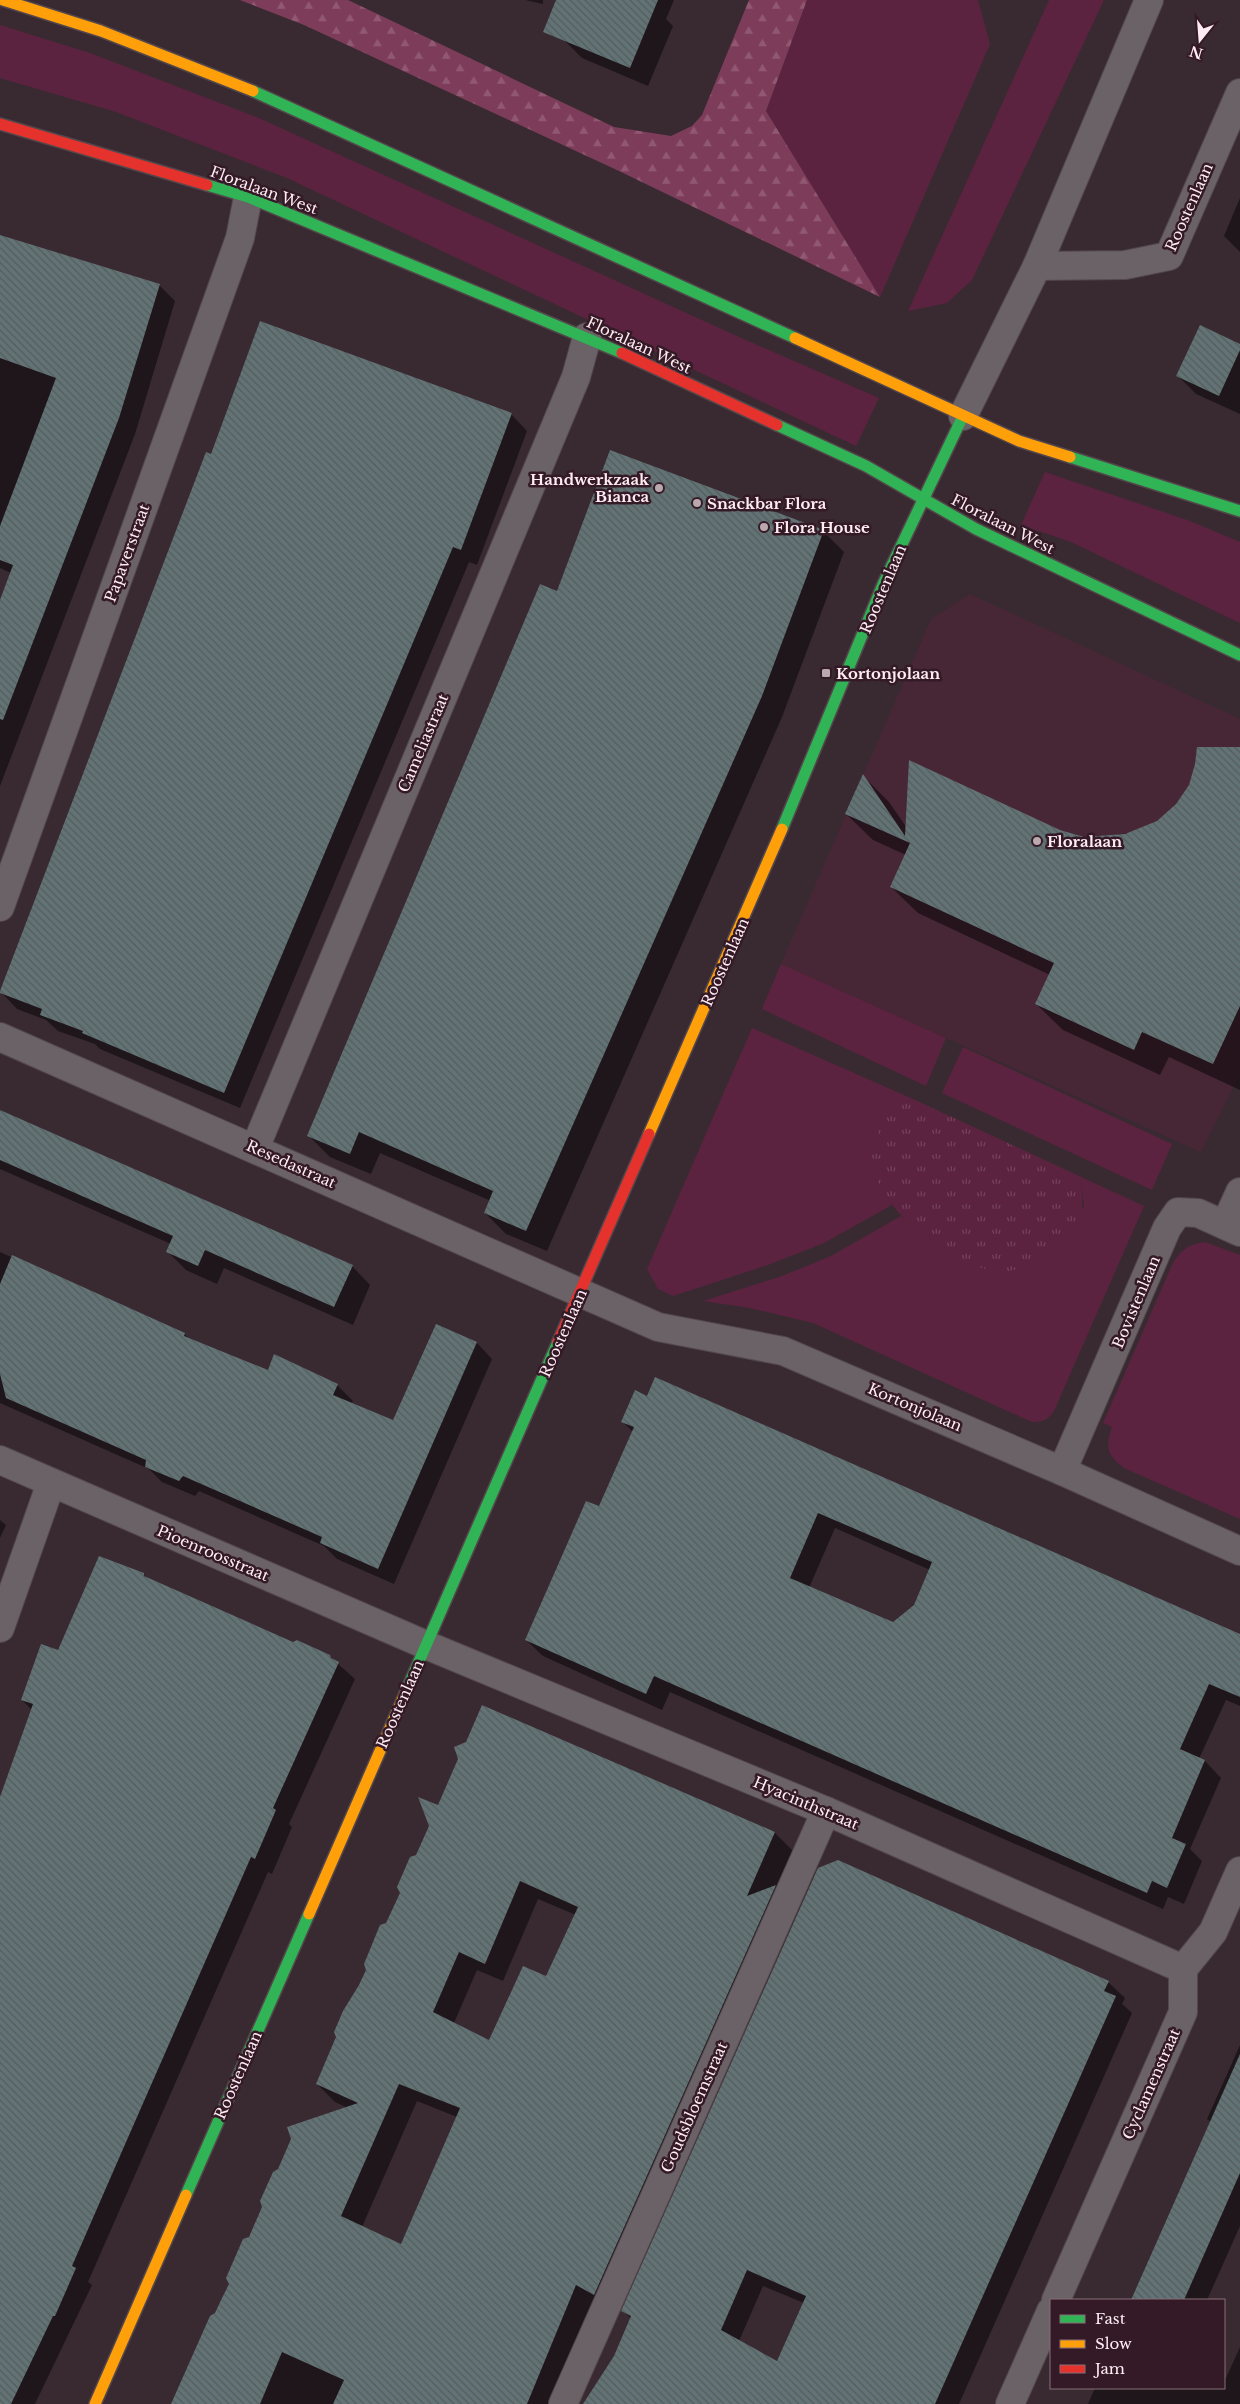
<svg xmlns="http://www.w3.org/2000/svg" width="1240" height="2404" viewBox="0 0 1240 2404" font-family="'Libre Baskerville',serif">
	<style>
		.built { fill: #472736 }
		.grass { fill: #5c2340 }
		.forest { fill: url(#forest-firs) }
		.park { fill: url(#park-tufts) }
		.shadow { fill: #0007; fill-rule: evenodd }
		.building { fill: url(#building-back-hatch); fill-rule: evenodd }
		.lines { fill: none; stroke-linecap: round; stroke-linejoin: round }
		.street-casing { stroke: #53474c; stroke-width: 30 }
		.fast-casing { stroke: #53474c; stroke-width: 14 }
		.slow-casing { stroke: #53474c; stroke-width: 14 }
		.jam-casing { stroke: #53474c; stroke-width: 14 }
		.street { stroke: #6a6266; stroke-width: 28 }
		.fast { stroke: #30b455; stroke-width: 11 }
		.slow { stroke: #ff9f0a; stroke-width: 11 }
		.jam { stroke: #e5322d; stroke-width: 11 }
		.poi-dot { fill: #baa8af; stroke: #341a26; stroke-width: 2 }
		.labels { text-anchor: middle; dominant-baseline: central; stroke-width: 5; stroke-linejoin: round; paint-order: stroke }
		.street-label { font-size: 15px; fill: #ffecf3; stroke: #341a26 }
		.poi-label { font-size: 15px; font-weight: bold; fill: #ffecf3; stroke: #341a26; text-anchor: start }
	</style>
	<defs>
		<pattern id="forest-firs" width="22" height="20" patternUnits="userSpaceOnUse" patternTransform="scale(1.25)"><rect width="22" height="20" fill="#7e3c5b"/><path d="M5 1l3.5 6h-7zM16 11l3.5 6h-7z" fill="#915873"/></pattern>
		<pattern id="park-tufts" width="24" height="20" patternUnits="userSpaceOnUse" patternTransform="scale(1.25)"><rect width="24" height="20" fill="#5c2340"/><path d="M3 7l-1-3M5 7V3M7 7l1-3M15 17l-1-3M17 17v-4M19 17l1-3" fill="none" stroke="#74435c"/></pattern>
		<pattern id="building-back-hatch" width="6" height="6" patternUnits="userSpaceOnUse" patternTransform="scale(1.25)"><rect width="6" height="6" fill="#627375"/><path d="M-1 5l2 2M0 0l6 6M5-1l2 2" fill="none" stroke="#565b5d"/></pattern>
	</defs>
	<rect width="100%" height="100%" fill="#392a31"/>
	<polygon class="built" points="970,594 1240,719 1240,1074 1201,1152 781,964 931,619"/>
	<g class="grass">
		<polygon points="807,0 978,0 990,44 880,297 766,111"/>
		<polygon points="1049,0 1104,0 972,280 947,303 908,311"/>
		<polygon points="0,25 90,53 261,119 739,337 879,398 856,446 287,178 116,112 0,78"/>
		<polygon points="1045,472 1190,521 1240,542 1240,623 1071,542 1021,525"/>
		<polygon points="781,964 946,1038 926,1086 762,1009"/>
		<polygon points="752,1028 913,1099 893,1108 877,1179 892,1205 824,1243 768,1265 673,1296 658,1289 647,1269"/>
		<polygon points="963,1047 1172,1144 1152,1190 942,1093"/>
		<path d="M1081,1177l63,29 -90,205c-6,9 -12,11 -22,11l-219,-99 -63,-15 -47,-7 79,-25 49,-20 70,-40c26,24 53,39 85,53l98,-62z"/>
		<path d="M1205,1242l35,13v264l-116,-51c-17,-13 -19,-21 -12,-41l-9,-4 70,-160c9,-14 16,-19 32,-21z"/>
	</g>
	<polygon class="forest" points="240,0 348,0 614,127 671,136 692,126 702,115 749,0 807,0 766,111 880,297 619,171 304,25"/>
	<path class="park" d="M913,1099l168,78c3,37 3,52 -28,76 -17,14 -46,22 -68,16 -42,-11 -116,-67 -113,-116 1,-6 4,-13 6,-18 2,-9 8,-20 15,-26 5,-5 14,-7 20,-10z"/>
	<g class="shadow">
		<polygon points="525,0 543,0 543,4"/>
		<polygon points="581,0 674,0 666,19 673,26 648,86 582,58 564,40"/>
		<polygon points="1240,198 1240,252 1224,236"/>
		<polygon points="0,236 159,285 175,301 135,434 0,786 0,602 11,573 0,568"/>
		<polygon points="1240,345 1240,414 1196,394 1178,376"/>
		<polygon points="511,414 527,431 477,565 469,562 240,1108 100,1049 95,1044 58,1031 46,1020 17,1009 1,992"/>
		<polygon points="823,531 844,552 782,717 547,1251 506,1234 485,1213 491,1201 380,1153 371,1174 330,1157 309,1136 557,592"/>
		<polygon points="1240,748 1240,1090 1169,1057 1160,1075 1063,1030 1036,1004 1050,975 918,913 891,887 906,855 873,840 846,814 863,776 889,802 907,828 1060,831 1084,839 1137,832 1158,822 1169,813 1190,785"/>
		<polygon points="0,1112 352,1266 370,1285 353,1325 224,1268 217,1284 186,1270 168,1252 171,1244 0,1169"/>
		<polygon points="0,1252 184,1334 190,1339 268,1372 337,1385 353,1401 351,1404 393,1422 436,1325 477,1343 492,1359 394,1584 337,1559 324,1546 199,1491 195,1496 162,1482 149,1469 0,1403"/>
		<path d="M623,1422l617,213v71l-14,-6 -27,59 6,2 16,17 -31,71 12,12 -18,43 -16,-7 -5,12 -493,-217 -8,18 -119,-54 -17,-16 73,-132 34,-76zM835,1528l95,42 -15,35 -22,18 -84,-35z"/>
		<polygon points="0,1520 6,1525 0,1538"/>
		<polygon points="143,1574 148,1579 293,1643 329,1656 355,1679 289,1824 292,1827 272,1874 268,1872 88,2282 92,2285 35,2404 0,2404 0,1800 32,1710 22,1700 59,1652"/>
		<path d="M483,1707l292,126 18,18 -16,36 17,17 -242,500h-378l42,-90 63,-144 69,-62 -13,-6 -18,-18zM538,1899l38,16 -29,63 -57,64 -36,-19 23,-53 26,11zM417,2101l40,16 -56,128 -39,-18z"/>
		<path d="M1108,1982l17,16 -3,6 10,9 -173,391h-375l29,-44 18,-41 -8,-9zM763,2286l41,17 -26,59 -39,-21z"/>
		<polygon points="1240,2045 1240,2226 1207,2300 1133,2300 1211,2122 1207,2119"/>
		<polygon points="1240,2347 1240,2404 1088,2404 1095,2388 1224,2388 1224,2377 1226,2378"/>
	</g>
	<g class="building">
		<polygon points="556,0 658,0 630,68 543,32"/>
		<polygon points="0,235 160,284 119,418 3,720 0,719 0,600 13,565 0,560 0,526 56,378 0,358"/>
		<polygon points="260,321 512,413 461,550 453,547 224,1093 82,1033 83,1031 40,1015 42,1009 0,993 0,991 206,452 211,454"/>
		<polygon points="1200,325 1240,344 1240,350 1219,396 1176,376"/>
		<polygon points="610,450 824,530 762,696 526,1231 484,1213 493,1191 359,1132 350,1154 307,1136 540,584 557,591"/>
		<polygon points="1197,747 1240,747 1240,1006 1213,1064 1142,1032 1134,1050 1035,1004 1054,963 890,887 910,843 845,814 863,774 905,836 909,760 1060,830 1084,837 1125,834 1157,821 1176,804 1189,785 1195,764"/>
		<polygon points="0,1110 353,1265 334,1307 205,1250 198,1266 166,1252 173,1236 0,1160"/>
		<polygon points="12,1255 165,1324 185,1333 184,1336 268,1370 274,1354 338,1384 333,1395 393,1420 436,1324 477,1342 378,1569 320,1543 322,1537 183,1476 179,1481 145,1467 146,1460 6,1398 0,1374 0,1284"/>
		<path d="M655,1377l585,257v63l-31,-13 -29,65 25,11 -33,78 14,6 -19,44 -15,-7 -5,12 -493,-217 -8,18 -121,-54 61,-139 13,5 35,-79 -13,-5 14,-32 12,6zM818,1513l114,49 -18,43 -21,17 -103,-44z"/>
		<polygon points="99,1556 144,1573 144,1576 293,1642 297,1640 330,1655 331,1658 339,1662 273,1808 276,1810 255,1859 251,1857 123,2149 72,2266 76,2268 55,2316 53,2316 11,2404 0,2404 0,1797 33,1704 21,1700 41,1644 58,1650"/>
		<path d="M482,1705l293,127 -28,64 29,-11 -182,410 -18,-10 -49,119h-194l11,-24 -62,-28 -22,52h-89l39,-88 5,-3 7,-15 7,-14 -3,-6 17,-39 6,-2 13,-30 -2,-6 13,-29 5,-3 7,-16 6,-14 -4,-12 71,-24 -42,-19 20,-47 -2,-5 9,-21 16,-26 7,-15 -2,-6 16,-39 6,-2 14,-30 -3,-6 13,-30 6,-2 13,-29 -11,-29 20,8 20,-46 -4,-12 12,-5zM520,1881l58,26 -32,69 -23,-10 -34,74 -56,-28 26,-60 26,12zM399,2084l61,24 -59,136 -60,-28z"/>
		<path d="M838,1860l271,121 -5,10 12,5 -181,408h-352l31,-48 17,-40 -10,-5 197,-443zM747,2270l59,26 -29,65 -56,-31z"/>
		<polygon points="1240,2054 1240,2173 1184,2300 1131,2300"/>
	</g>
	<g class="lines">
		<g class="street-casing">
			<g id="street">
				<polyline points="1037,266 1125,265 1169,256 1240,93"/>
				<polyline points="963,416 1037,266 1149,0"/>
				<polyline points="0,907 240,238 248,197"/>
				<polyline points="0,1037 658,1327 783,1351 1062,1471 1240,1551"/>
				<polyline points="255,1148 576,377 587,337"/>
				<polyline points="1225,1225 1240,1192"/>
				<polyline points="0,1460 426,1645 826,1811 1183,1969"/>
				<polyline points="1062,1471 1167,1228 1178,1212 1198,1213 1240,1232"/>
				<polyline points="0,1628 51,1483"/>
				<polyline points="1056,2300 1183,2012 1183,1969 1213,1932 1240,1871"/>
				<polyline points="563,2404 826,1811"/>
				<polyline points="1010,2404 1051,2311"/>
			</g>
		</g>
		<g class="fast-casing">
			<g id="fast">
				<polyline points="253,91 795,338"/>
				<polyline points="207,185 248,197 622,353"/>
				<polyline points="777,425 866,466 976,529 1240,655"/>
				<polyline points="1070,457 1240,511"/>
				<polyline points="782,829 884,582 963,416"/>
				<polyline points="407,1689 558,1342"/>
				<polyline points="186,2195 309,1914"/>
			</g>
		</g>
		<g class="slow-casing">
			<g id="slow">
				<polyline points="3,0 101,31 253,91"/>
				<polyline points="795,338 1019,441 1070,457"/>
				<polyline points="649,1134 782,829"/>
				<polyline points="309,1914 407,1689"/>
				<polyline points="95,2404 186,2195"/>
			</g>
		</g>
		<g class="jam-casing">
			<g id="jam">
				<polyline points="0,124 207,185"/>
				<polyline points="622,353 777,425"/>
				<polyline points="558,1342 649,1134"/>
			</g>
		</g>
		<use href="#street" class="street"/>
		<use href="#fast" class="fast"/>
		<use href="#slow" class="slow"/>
		<use href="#jam" class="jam"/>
	</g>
	<g class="poi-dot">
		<circle cx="659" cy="488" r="5"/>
		<circle cx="697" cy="503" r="5"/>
		<circle cx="764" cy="527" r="5"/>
		<rect x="821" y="668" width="10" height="10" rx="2.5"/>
		<circle cx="1037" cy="841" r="5"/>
	</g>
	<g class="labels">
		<g class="street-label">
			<text transform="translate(264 190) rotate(20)">Floralaan West</text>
			<text transform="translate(1189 207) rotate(-66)">Roostenlaan</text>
			<text transform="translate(639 345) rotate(25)">Floralaan West</text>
			<text transform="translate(1003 524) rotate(27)">Floralaan West</text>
			<text transform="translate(127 553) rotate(-70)">Papaverstraat</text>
			<text transform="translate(883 589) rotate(-67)">Roostenlaan</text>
			<text transform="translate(423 743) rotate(-67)">Cameliastraat</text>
			<text transform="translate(725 962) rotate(-66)">Roostenlaan</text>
			<text transform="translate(291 1164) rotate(24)">Resedastraat</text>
			<text transform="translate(1136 1302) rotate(-67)">Bovistenlaan</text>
			<text transform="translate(563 1333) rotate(-66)">Roostenlaan</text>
			<text transform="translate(915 1407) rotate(23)">Kortonjolaan</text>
			<text transform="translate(213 1553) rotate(23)">Pioenroosstraat</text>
			<text transform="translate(400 1704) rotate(-66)">Roostenlaan</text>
			<text transform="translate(806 1803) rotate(23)">Hyacinthstraat</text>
			<text transform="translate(238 2075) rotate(-66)">Roostenlaan</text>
			<text transform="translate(1151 2084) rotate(-66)">Cyclamenstraat</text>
			<text transform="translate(694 2107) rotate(-66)">Goudsbloemstraat</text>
		</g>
		<g class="poi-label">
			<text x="649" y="479" text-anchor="end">Handwerkzaak<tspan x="649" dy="17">Bianca</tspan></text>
			<text x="707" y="503">Snackbar Flora</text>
			<text x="774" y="527">Flora House</text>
			<text x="836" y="673">Kortonjolaan</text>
			<text x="1047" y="841">Floralaan</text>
		</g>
	</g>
	<rect x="1050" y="2299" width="175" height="90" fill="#341a26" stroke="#856e78"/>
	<rect x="1060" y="2315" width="25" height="8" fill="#30b455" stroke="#856e78"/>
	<text x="1095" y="2324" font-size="15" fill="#ffecf3">Fast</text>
	<rect x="1060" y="2340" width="25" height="8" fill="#ff9f0a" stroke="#856e78"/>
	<text x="1095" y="2349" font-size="15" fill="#ffecf3">Slow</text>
	<rect x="1060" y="2365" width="25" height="8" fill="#e5322d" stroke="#856e78"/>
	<text x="1095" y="2374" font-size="15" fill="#ffecf3">Jam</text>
	<g transform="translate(1200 40) rotate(197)" stroke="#341a26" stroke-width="4" paint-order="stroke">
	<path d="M0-4L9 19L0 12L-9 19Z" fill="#ffecf3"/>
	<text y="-8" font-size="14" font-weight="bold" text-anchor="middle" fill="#ffecf3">N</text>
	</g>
</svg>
